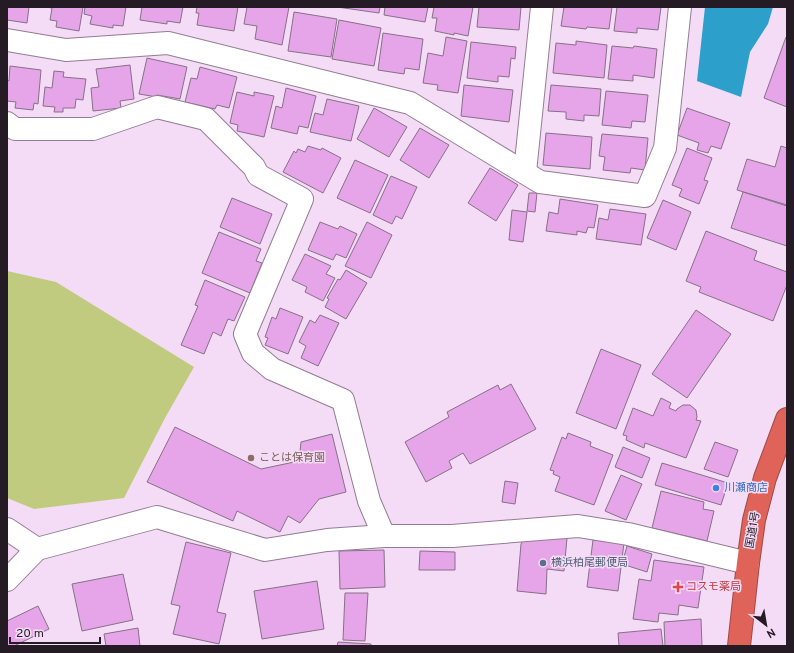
<svg xmlns="http://www.w3.org/2000/svg" width="794" height="653" viewBox="0 0 794 653" font-family="Overpass,'Noto Sans JP',sans-serif">
	<style>
		.green { fill: #c0cb80 }
		.water { fill: #2d9fcb }
		.building { fill: #e6a5e9; stroke: #867087 }
		.lines { fill: none; stroke-linecap: round; stroke-linejoin: round }
		.minor-casing { stroke: #937c93; stroke-width: 24 }
		.highway-casing { stroke: #9e4a46; stroke-width: 24 }
		.minor { stroke: #fff; stroke-width: 22 }
		.highway { stroke: #e06359; stroke-width: 22 }
		.education-dot { fill: #8d6e63; stroke: #f5dcf6; stroke-width: 1.5 }
		.shop-dot { fill: #3f7fe0; stroke: #f5dcf6; stroke-width: 1.5 }
		.service-dot { fill: #5c6f8a; stroke: #f5dcf6; stroke-width: 1.5 }
		.health-dot { fill: #e0444e; stroke: #f5dcf6; stroke-width: 1.5 }
		.labels { text-anchor: middle; dominant-baseline: central; stroke-width: 3; stroke-linejoin: round; paint-order: stroke }
		.education-label { font-size: 11px; fill: #785e54; stroke: #f5dcf6; text-anchor: start }
		.shop-label { font-size: 11px; fill: #366cbe; stroke: #f5dcf6; text-anchor: start }
		.street-label { font-size: 11px; fill: #241b24; stroke: #f5dcf6 }
		.service-label { font-size: 11px; fill: #4e5e75; stroke: #f5dcf6; text-anchor: start }
		.health-label { font-size: 11px; fill: #be3a42; stroke: #f5dcf6; text-anchor: start }
	</style>
	<rect width="100%" height="100%" fill="#f5dcf6"/>
	<polygon class="green" points="7,271 56,282 194,367 165,418 124,498 34,509 7,498"/>
	<polygon class="water" points="705,7 773,7 768,24 750,52 741,97 697,81"/>
	<g class="building">
		<polygon points="7,7 29,7 27,23 7,20"/>
		<polygon points="46,7 83,7 79,31 56,27 57,21 50,20 52,8"/>
		<polygon points="85,7 126,7 123,26 113,25 113,28 90,24 92,16 84,14"/>
		<polygon points="142,7 183,7 180,23 167,21 167,24 140,20"/>
		<polygon points="197,7 238,7 234,31 197,25 199,13 196,13"/>
		<polygon points="247,7 289,7 282,45 255,39 257,26 244,24"/>
		<polygon points="337,7 380,7 379,13"/>
		<polygon points="385,7 428,7 425,22 384,15"/>
		<polygon points="434,7 473,7 468,36 454,33 454,35 435,31 437,18 432,18"/>
		<polygon points="479,7 521,7 519,30 477,27"/>
		<polygon points="564,7 612,7 609,29 587,27 586,29 561,26"/>
		<polygon points="617,7 661,7 658,30 637,28 637,33 614,31"/>
		<polygon points="294,12 337,19 331,57 288,51"/>
		<polygon points="339,20 381,28 374,66 332,59"/>
		<polygon points="383,33 423,39 419,70 405,68 404,74 378,70"/>
		<polygon points="446,37 467,41 458,93 437,90 438,85 423,83 428,53 443,56"/>
		<polygon points="786,37 787,37 787,107 764,98"/>
		<polygon points="576,41 607,45 604,78 553,73 556,43 576,45"/>
		<polygon points="471,42 516,47 515,59 511,58 509,77 498,76 498,82 467,78"/>
		<polygon points="612,46 633,48 634,46 657,49 654,78 633,75 633,81 608,79"/>
		<polygon points="147,58 187,67 180,99 157,95 157,97 139,94"/>
		<polygon points="130,65 134,99 120,101 121,108 93,111 91,88 99,87 96,69"/>
		<polygon points="10,66 41,70 38,104 34,103 33,110 15,108 16,102 7,101 7,80 9,81"/>
		<polygon points="200,67 237,77 229,108 217,105 215,109 185,102 191,78 197,79"/>
		<polygon points="54,71 64,72 63,77 86,79 83,100 76,99 75,108 63,108 63,112 54,112 55,107 43,106 45,87 52,88"/>
		<polygon points="464,85 513,90 509,122 461,116"/>
		<polygon points="551,85 601,89 599,116 584,115 584,121 566,119 566,112 548,111"/>
		<polygon points="286,88 316,96 308,128 299,126 297,134 271,128 276,106 282,108"/>
		<polygon points="606,91 648,95 645,122 632,121 631,128 602,125"/>
		<polygon points="237,92 254,96 254,92 274,96 264,137 237,131 238,125 230,123"/>
		<polygon points="327,99 359,106 351,141 310,132 315,113 323,115"/>
		<polygon points="374,108 407,127 389,157 357,139"/>
		<polygon points="687,108 730,123 721,149 711,146 708,153 697,150 699,143 677,135"/>
		<polygon points="420,128 449,145 429,178 400,160"/>
		<polygon points="546,133 592,137 590,169 543,165"/>
		<polygon points="602,134 648,138 645,170 631,168 630,173 603,170 605,157 599,156"/>
		<polygon points="308,146 321,150 322,148 341,158 323,193 283,172 294,151 296,153 298,149 305,152"/>
		<polygon points="781,146 787,148 787,205 737,190 747,159 775,167"/>
		<polygon points="687,148 712,158 704,180 708,181 699,204 679,196 682,189 672,185"/>
		<polygon points="355,160 388,175 370,213 337,198"/>
		<polygon points="490,168 518,185 496,221 468,203"/>
		<polygon points="391,176 417,187 402,219 396,216 392,224 373,215"/>
		<polygon points="743,192 787,206 787,246 731,228"/>
		<polygon points="529,193 537,193 535,212 527,211"/>
		<polygon points="232,198 272,214 260,244 220,227"/>
		<polygon points="560,199 598,205 594,228 588,227 586,233 577,231 577,235 546,231 549,212 558,214"/>
		<polygon points="663,200 691,212 676,250 647,238"/>
		<polygon points="610,209 646,214 641,245 596,239 599,218 608,220"/>
		<polygon points="512,210 527,212 523,242 509,240"/>
		<polygon points="320,222 338,229 340,226 357,234 346,258 336,254 333,260 308,250"/>
		<polygon points="367,222 392,235 371,278 345,266"/>
		<polygon points="706,231 757,251 754,260 787,272 787,285 773,321 699,292 701,287 686,281"/>
		<polygon points="219,232 261,249 256,261 262,263 250,293 202,273"/>
		<polygon points="305,254 331,266 326,274 335,278 323,301 305,292 307,287 292,280"/>
		<polygon points="346,270 367,283 346,319 325,307 329,299 327,298 338,279 340,280"/>
		<polygon points="205,280 245,297 234,321 228,319 221,336 213,332 204,354 181,345 198,306 195,305"/>
		<polygon points="280,308 303,317 288,354 265,345 268,338 265,337 272,317 276,319"/>
		<polygon points="696,310 731,334 687,398 652,374"/>
		<polygon points="320,315 339,323 318,366 301,358 306,346 299,342 310,320 315,323"/>
		<polygon points="601,349 641,365 616,429 576,413"/>
		<polygon points="511,384 536,429 470,464 463,453 449,461 452,468 426,482 405,442 449,417 447,412 498,385 500,390"/>
		<polygon points="661,398 671,403 669,408 676,411 677,409 683,405 690,405 696,410 697,417 696,420 701,421 686,458 645,443 644,448 626,440 627,436 623,435 633,408 653,416"/>
		<polygon points="175,427 261,469 299,461 301,442 332,434 346,492 319,499 300,523 288,516 280,532 237,511 233,521 147,482"/>
		<polygon points="568,433 591,442 590,446 613,455 594,505 555,491 560,477 553,474 554,471 550,470 562,437 566,439"/>
		<polygon points="715,442 738,450 728,477 704,469"/>
		<polygon points="623,447 650,458 642,478 615,467"/>
		<polygon points="662,463 728,483 721,505 655,485"/>
		<polygon points="621,475 642,484 626,520 605,511"/>
		<polygon points="505,481 518,483 515,504 502,502"/>
		<polygon points="661,491 704,502 703,509 714,511 707,541 652,528"/>
		<polygon points="567,538 564,571 547,569 546,594 517,591 521,544 523,540"/>
		<polygon points="593,540 624,543 618,591 587,587"/>
		<polygon points="186,542 231,553 217,612 226,614 219,644 173,634 180,606 171,604"/>
		<polygon points="627,546 652,554 647,572 622,564"/>
		<polygon points="384,550 385,587 340,589 339,551"/>
		<polygon points="420,551 455,552 455,570 419,570"/>
		<polygon points="654,560 704,567 698,608 679,605 678,615 659,613 658,622 633,619 639,579 651,581"/>
		<polygon points="123,574 133,620 82,631 72,584"/>
		<polygon points="317,581 324,629 262,639 254,591"/>
		<polygon points="345,593 368,593 365,641 343,640"/>
		<polygon points="38,606 49,629 14,646 7,646 7,621"/>
		<polygon points="701,619 702,646 665,646 664,622"/>
		<polygon points="138,628 140,646 106,646 104,634"/>
		<polygon points="661,629 663,646 619,646 618,633"/>
		<polygon points="338,642 371,644 371,646 337,646"/>
	</g>
	<g class="lines">
		<g class="minor-casing">
			<g id="minor">
				<polyline points="7,40 66,50 168,43 410,103 540,182 645,196 665,148 680,7"/>
				<polyline points="7,123 15,129 93,129 157,107 206,119 254,167 258,175 302,199 245,334 253,353 272,369 343,400 369,501 384,536"/>
				<polyline points="525,172 542,7"/>
				<polyline points="7,529 37,549 157,517 265,550 327,540 384,536 452,536 578,526 628,534 748,563"/>
				<polyline points="7,580 37,549"/>
			</g>
		</g>
		<g class="highway-casing">
			<polyline id="highway" points="739,646 748,563 754,520 765,478 787,419"/>
		</g>
		<use href="#minor" class="minor"/>
		<use href="#highway" class="highway"/>
	</g>
	<circle class="education-dot" cx="251" cy="458" r="4"/>
	<circle class="shop-dot" cx="716" cy="488" r="4"/>
	<circle class="service-dot" cx="543" cy="563" r="4"/>
	<path class="health-dot" d="M676 581h4v4h4v4h-4v4h-4v-4h-4v-4h4z"/>
	<g class="labels">
		<g class="education-label">
			<text x="259" y="458">ことは保育園</text>
		</g>
		<g class="shop-label">
			<text x="724" y="488">川瀬商店</text>
		</g>
		<g class="street-label">
			<text transform="translate(753 530) rotate(-80)">国道1号</text>
		</g>
		<g class="service-label">
			<text x="551" y="563">横浜柏尾郵便局</text>
		</g>
		<g class="health-label">
			<text x="686" y="587">コスモ薬局</text>
		</g>
	</g>
	<rect width="794" height="653" fill="none" stroke="#241b24" stroke-width="16"/>
	<g transform="translate(766 625) rotate(149)" stroke="#f5dcf6" stroke-width="3" paint-order="stroke">
	<path d="M0-3L7 15L0 10L-7 15Z" fill="#241b24"/>
	<text y="-6" font-size="11" font-weight="bold" text-anchor="middle" fill="#241b24">N</text>
	</g>
	<path d="M10 637v6h90v-6" fill="none" stroke="#241b24" stroke-width="2"/>
	<text x="16" y="637" font-size="12" fill="#241b24" stroke="#f5dcf6" stroke-width="3" paint-order="stroke">20 m</text>
</svg>
